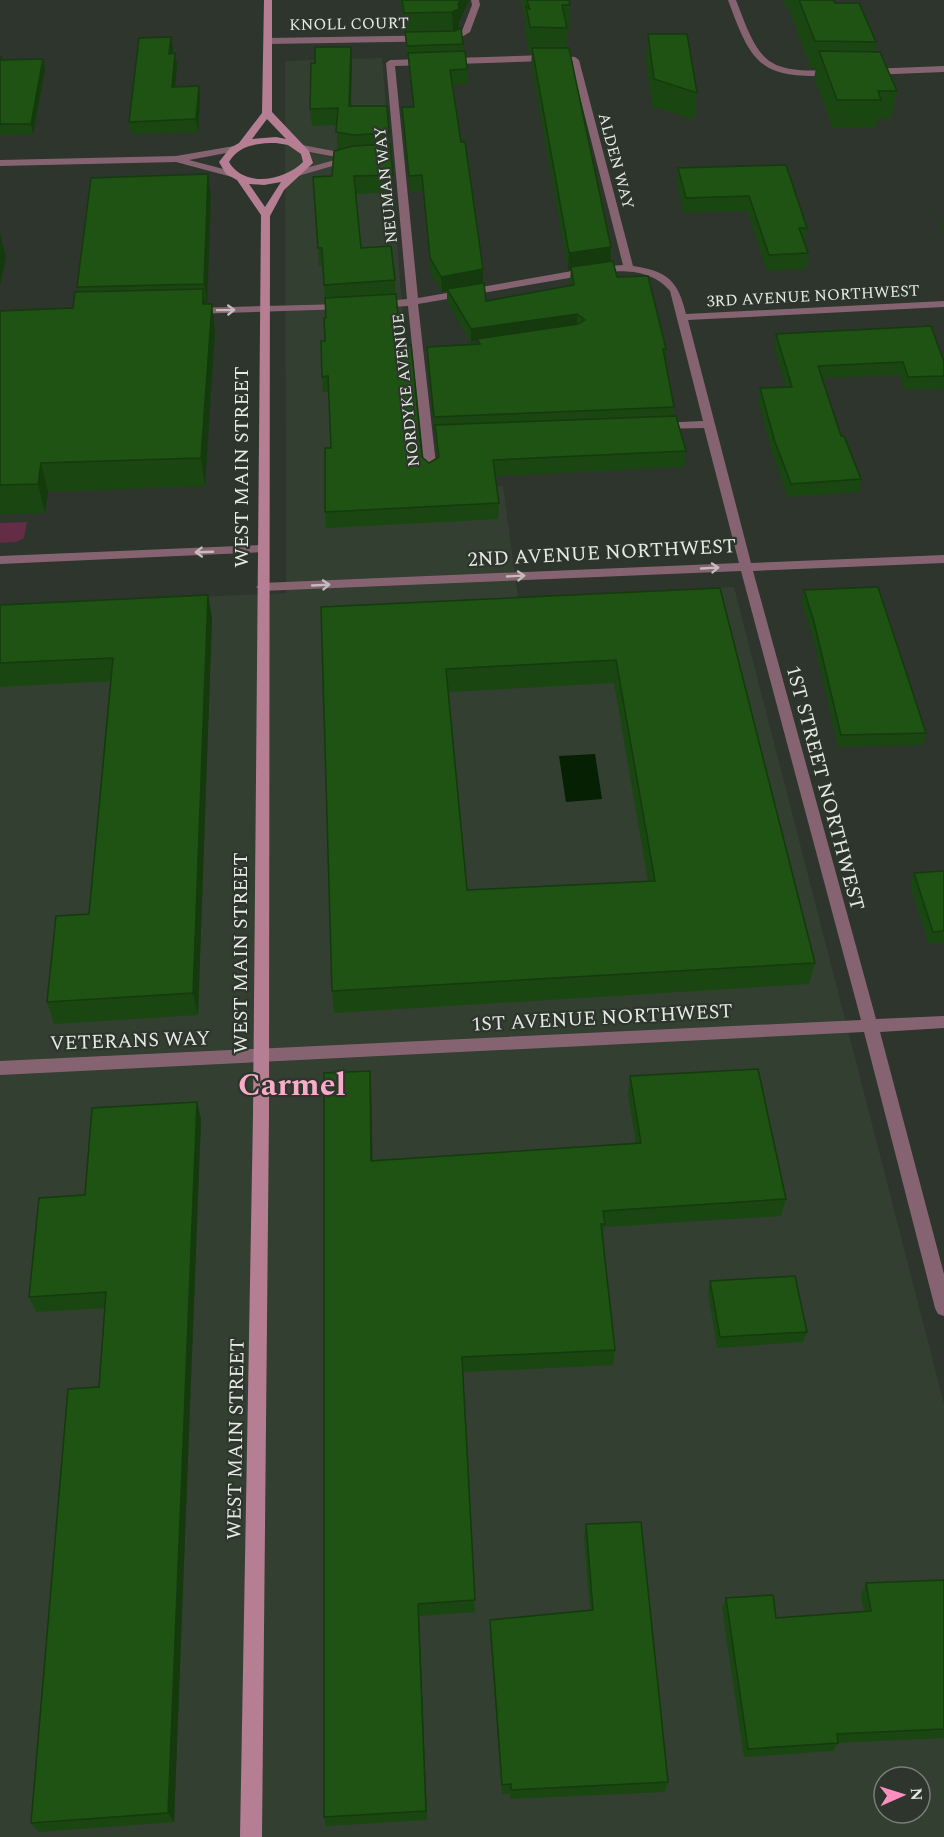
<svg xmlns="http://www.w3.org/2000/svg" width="944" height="1837" viewBox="0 0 944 1837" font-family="Spectral,serif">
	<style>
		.built { fill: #333f31; fill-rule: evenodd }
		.green { fill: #632d45 }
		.water { fill: #052002 }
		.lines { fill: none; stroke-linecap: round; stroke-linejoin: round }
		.minor { fill: #866371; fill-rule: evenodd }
		.tertiary { fill: #866371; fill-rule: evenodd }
		.secondary { fill: #b57e93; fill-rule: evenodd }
		.wall { fill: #1a4711; fill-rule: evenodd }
		.shaded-wall { fill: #153a0e }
		.building { fill: #1e5314; stroke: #153a0e; stroke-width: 1.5; fill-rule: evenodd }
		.oneway { stroke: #c4bbbc }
		.labels { text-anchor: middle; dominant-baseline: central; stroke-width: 4.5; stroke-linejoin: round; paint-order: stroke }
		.far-street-label { font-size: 16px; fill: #e6eae5; stroke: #2e352d }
		.street-label { font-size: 20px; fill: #e6eae5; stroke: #2e352d }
		.town-label { font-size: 32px; font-weight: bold; fill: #f9abca; stroke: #2e352d }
	</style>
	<rect width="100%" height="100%" fill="#2e352d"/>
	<path class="built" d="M382,58l35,431 86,-3 15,111 216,-10 210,817v433h-944v-1231l286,-13 -1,-532zM884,1777h36v36h-36z"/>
	<polygon class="green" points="27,522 24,538 16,542 0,543 0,523"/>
	<polygon class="water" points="595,754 602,799 566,802 559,756"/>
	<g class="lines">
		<g class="minor">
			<polygon points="471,0 479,0 480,5 470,32 455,41 268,44 264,41 268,38 453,35 462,31 472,5"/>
			<path d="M728,0h8c24,64 29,73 100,70l4,3 -4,3c-75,2 -83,-8 -108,-76z"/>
			<path d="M545,55l30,2 4,3 54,206c35,5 45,15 53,48l258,-13v6l-256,13 63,243 193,-8v8l-191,8 123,448 68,-3v12l-64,4 64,242v42l-6,-2 -3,-6 -71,-276 -864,43v-14l861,-41 -120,-449 -479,20 -6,-4 6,-4 477,-20 -35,-135 -46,1 -6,-3 6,-3 45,-2 -33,-130c-17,-20 -41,-21 -66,-19l-186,32 19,169 -6,4 -6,-4 -17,-167 -32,2 -5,-3 5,-3 31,-3 -21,-236 4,-3zM545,61l26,1 52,203 -28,2 -177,31 -23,-232z"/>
			<polygon points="944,66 944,72 869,75 865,72 869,69"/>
			<polygon points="302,145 355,155 360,158 298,176 295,175 295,171 342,158 299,150 299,146"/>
			<polygon points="343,304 347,305 347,309 193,314 188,311 193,308"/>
			<polygon points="262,545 266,546 268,549 266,552 0,564 0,556"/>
		</g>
		<polygon class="tertiary" points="234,146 239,149 237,151 189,160 235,172 237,174 232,177 176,162 0,166 0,160 176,156"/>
		<path class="secondary" d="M264,0h8v112l37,39 4,12 -29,27 -14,26 -1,899 -7,722h-22l13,-722 8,-900 -24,-35 -11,-6 -7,-12 11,-14 9,-5 23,-30zM267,119l19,20 -10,-2 -24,2zM276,143l12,2 13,9 2,8c-19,19 -59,26 -74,0 10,-17 28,-19 47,-19zM281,182l-16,25 -16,-23 15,1z"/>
	</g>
	<g class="wall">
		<polygon points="400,0 469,0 459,22 459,29 463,44 463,51 467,69 467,84 452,85 483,269 483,283 486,301 571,285 570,280 571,269 568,270 531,64 532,53 529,53 525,32 526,22 521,0 569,0 570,5 569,31 567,31 566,48 611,247 610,262 617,277 666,349 665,359 674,407 673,416 686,451 684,467 495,476 499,503 498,519 326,528 325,512 331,448 329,392 323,392 322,377 326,318 323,266 319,266 313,177 332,176 337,149 337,125 312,126 310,109 352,64 351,106 387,106 389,144 393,175 394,192 356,194 361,248 395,280 395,294 401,346 422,457 429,463 437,458 435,430 434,430 427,360 427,347 477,344 477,341 471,342 447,302 447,292 442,292 431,274 423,191 410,191 403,123 402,107 413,107 408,58 407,58 406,44 405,34 404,34"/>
		<polygon points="783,0 833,0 835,3 876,42 874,52 897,91 891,118 878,118 876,127 833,128 814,78 816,68 811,68 789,9 787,9"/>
		<polygon points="648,34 697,93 694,120 652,106 646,60"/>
		<polygon points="173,49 172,54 177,65 175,87 199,86 200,99 198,132 131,134 129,122"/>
		<polygon points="0,57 1,57 2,60 43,59 45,69 33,134 0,135"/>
		<polygon points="786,165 807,228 805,243 808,253 806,269 767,270 747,211 684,213 677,184 678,168"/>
		<polygon points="211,196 207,304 215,332 205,486 48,492 45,513 0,514 0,311 73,308 78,292 77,287"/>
		<polygon points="944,215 944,229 942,225"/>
		<polygon points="776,334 944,362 944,389 905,390 900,375 822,378 841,436 861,479 859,492 788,497 773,455 758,401 760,388 786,387 774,347"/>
		<path d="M720,588l95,375 -6,21 -475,29 -2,-22 -11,-384zM614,683l34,198 -181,9 -18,-198z"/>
		<polygon points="804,590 926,733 923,745 838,747 812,634 801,602"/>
		<polygon points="0,605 212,618 198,1015 54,1024 47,1002 89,914 110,681 0,687"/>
		<polygon points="944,871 944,943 929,944 910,885 914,873"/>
		<polygon points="630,1076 786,1199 781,1216 604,1227 603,1237 615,1350 613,1365 463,1372 475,1612 419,1616 427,1820 326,1826 324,1817 371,1089 372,1160 636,1144 628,1094"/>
		<polygon points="201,1119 174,1822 39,1832 31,1823 99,1387 105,1308 36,1312 29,1297 85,1195"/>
		<polygon points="710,1281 807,1332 803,1342 717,1348 708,1292"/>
		<polygon points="586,1524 668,1782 664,1792 510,1799 510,1793 502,1794 490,1631 490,1620 590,1610 584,1537"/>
		<polygon points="944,1580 944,1738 838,1743 833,1751 744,1757 722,1608 726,1598 776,1618 864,1612 861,1594 866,1583"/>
	</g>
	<g class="shaded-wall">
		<polygon points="460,0 469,0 459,22 459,30 453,33 452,12"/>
		<polygon points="171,37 173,49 171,66 169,54"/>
		<polygon points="351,47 352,64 350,124 349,106"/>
		<polygon points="175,53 177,65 174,100 172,87"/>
		<polygon points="43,59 45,69 33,134 31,124"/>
		<polygon points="199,86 200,99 198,132 196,119"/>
		<polygon points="208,174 211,196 207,307 204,284"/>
		<polygon points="0,232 6,258 0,285"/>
		<polygon points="611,247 610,264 568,270 569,253"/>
		<polygon points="483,269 483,285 447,289 447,291 442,292 441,277"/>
		<polygon points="203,289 207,317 203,304"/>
		<polygon points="212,304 215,332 205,486 201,458"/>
		<polygon points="577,314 577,327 477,339 477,341 471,342 471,329"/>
		<polygon points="41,463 48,492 45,513 38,484"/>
		<polygon points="208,595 212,618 198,1015 193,993"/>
		<polygon points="370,1071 371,1089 373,1178 371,1161"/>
		<polygon points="197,1102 201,1119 174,1822 168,1813"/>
		<polygon points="418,1604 419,1616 427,1820 426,1811"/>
	</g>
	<g class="building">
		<polygon points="402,0 460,0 458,4 459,9 452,12 404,13"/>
		<polygon points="527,0 569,0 570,5 562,5 567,28 530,27 526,6 530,10"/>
		<polygon points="799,0 833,0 835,3 859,3 876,42 815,41"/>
		<polygon points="461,28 463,44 407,46 405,32 455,31"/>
		<polygon points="648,34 687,34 697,93 654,79"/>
		<polygon points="171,37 169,54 175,53 172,87 199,86 196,119 129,122 139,38"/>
		<polygon points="315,47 351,47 349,106 387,106 389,133 353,135 336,132 338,108 310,109 311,63 315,63"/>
		<polygon points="532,48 569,48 611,247 569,253"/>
		<polygon points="465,51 467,69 450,70 461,142 465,142 483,269 441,277 430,258 422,175 409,176 402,107 414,107 408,53"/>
		<polygon points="819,51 880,52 897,91 878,91 881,100 837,100"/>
		<polygon points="0,57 1,57 1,60 43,59 31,124 0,124"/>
		<polygon points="390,144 393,175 354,176 361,248 391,246 395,280 324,285 322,248 318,248 313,177 332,176 334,151 353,146"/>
		<polygon points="786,165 807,228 799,228 808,253 769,255 749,196 686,198 678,168"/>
		<polygon points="208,174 204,284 77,287 91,178"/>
		<polygon points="613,261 617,277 648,276 666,349 663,349 674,407 434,417 427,347 480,344 477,339 578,324 585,320 577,314 471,329 447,289 484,283 486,301 574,285 571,267"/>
		<polygon points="203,289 203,304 212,304 201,458 41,463 38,484 0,485 0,311 73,308 75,292"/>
		<polygon points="396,294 401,346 411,345 422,457 429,463 439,457 435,425 676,416 686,451 493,460 499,503 325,512 325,448 331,448 328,376 322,377 321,341 325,341 324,318 326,318 325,298"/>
		<polygon points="931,326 944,362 944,376 908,377 903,362 818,366 841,436 844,436 861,479 791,484 775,442 760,388 792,387 776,334"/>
		<polygon points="878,587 926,733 841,735 814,622 804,590"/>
		<path d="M720,588l95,375 -483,28 -11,-384zM616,660l39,221 -188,9 -21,-221z"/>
		<polygon points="208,595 193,993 47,1002 56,916 89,914 113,658 0,663 0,605"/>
		<polygon points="944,871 944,931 933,932 914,873"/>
		<polygon points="758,1069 786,1199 603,1211 605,1224 601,1224 615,1350 462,1357 475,1600 418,1604 426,1811 324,1817 324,1073 370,1071 371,1161 641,1143 630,1076"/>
		<polygon points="197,1102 168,1813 31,1823 68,1389 99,1387 106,1292 29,1297 39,1198 85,1195 92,1108"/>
		<polygon points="795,1276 807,1332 720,1337 710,1281"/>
		<polygon points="641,1522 668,1782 511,1790 511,1784 502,1785 490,1620 593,1610 586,1524"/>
		<polygon points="944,1580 944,1729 837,1734 838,1743 748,1749 726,1598 773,1595 776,1618 871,1611 866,1583"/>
	</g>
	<defs><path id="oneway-shaft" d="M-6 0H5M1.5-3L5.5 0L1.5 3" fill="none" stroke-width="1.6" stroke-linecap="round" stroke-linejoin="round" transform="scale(1.5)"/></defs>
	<g class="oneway">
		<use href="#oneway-shaft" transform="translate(226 310) rotate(-1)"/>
		<use href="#oneway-shaft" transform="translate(204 552) rotate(178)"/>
		<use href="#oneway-shaft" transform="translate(710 568) rotate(-3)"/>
		<use href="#oneway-shaft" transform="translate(516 576) rotate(-3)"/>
		<use href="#oneway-shaft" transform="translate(321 585) rotate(-3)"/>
	</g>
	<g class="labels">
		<g class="far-street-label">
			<text transform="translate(349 24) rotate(-1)">KNOLL COURT</text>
			<text transform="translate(616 161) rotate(75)">ALDEN WAY</text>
			<text transform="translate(386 185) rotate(-96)">NEUMAN WAY</text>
			<text transform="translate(813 296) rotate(-3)">3RD AVENUE NORTHWEST</text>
			<text transform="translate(406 390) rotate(-96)">NORDYKE AVENUE</text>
		</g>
		<g class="street-label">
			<text transform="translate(242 467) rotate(-90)">WEST MAIN STREET</text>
			<text transform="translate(602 553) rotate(-3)">2ND AVENUE NORTHWEST</text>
			<text transform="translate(825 788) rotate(75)">1ST STREET NORTHWEST</text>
			<text transform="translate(241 953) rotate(-90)">WEST MAIN STREET</text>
			<text transform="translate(602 1018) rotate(-3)">1ST AVENUE NORTHWEST</text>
			<text transform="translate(130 1041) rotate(-2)">VETERANS WAY</text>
			<text transform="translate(236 1439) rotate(-89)">WEST MAIN STREET</text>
		</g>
		<g class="town-label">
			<text x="292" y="1085">Carmel</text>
		</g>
	</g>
	<g transform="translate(902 1795) rotate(87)"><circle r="28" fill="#2e352d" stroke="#787d77" stroke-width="1.5"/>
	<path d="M0-4.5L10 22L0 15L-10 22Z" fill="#fe8ebe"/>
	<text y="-9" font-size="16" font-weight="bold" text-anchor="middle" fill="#e6eae5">N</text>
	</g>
</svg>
